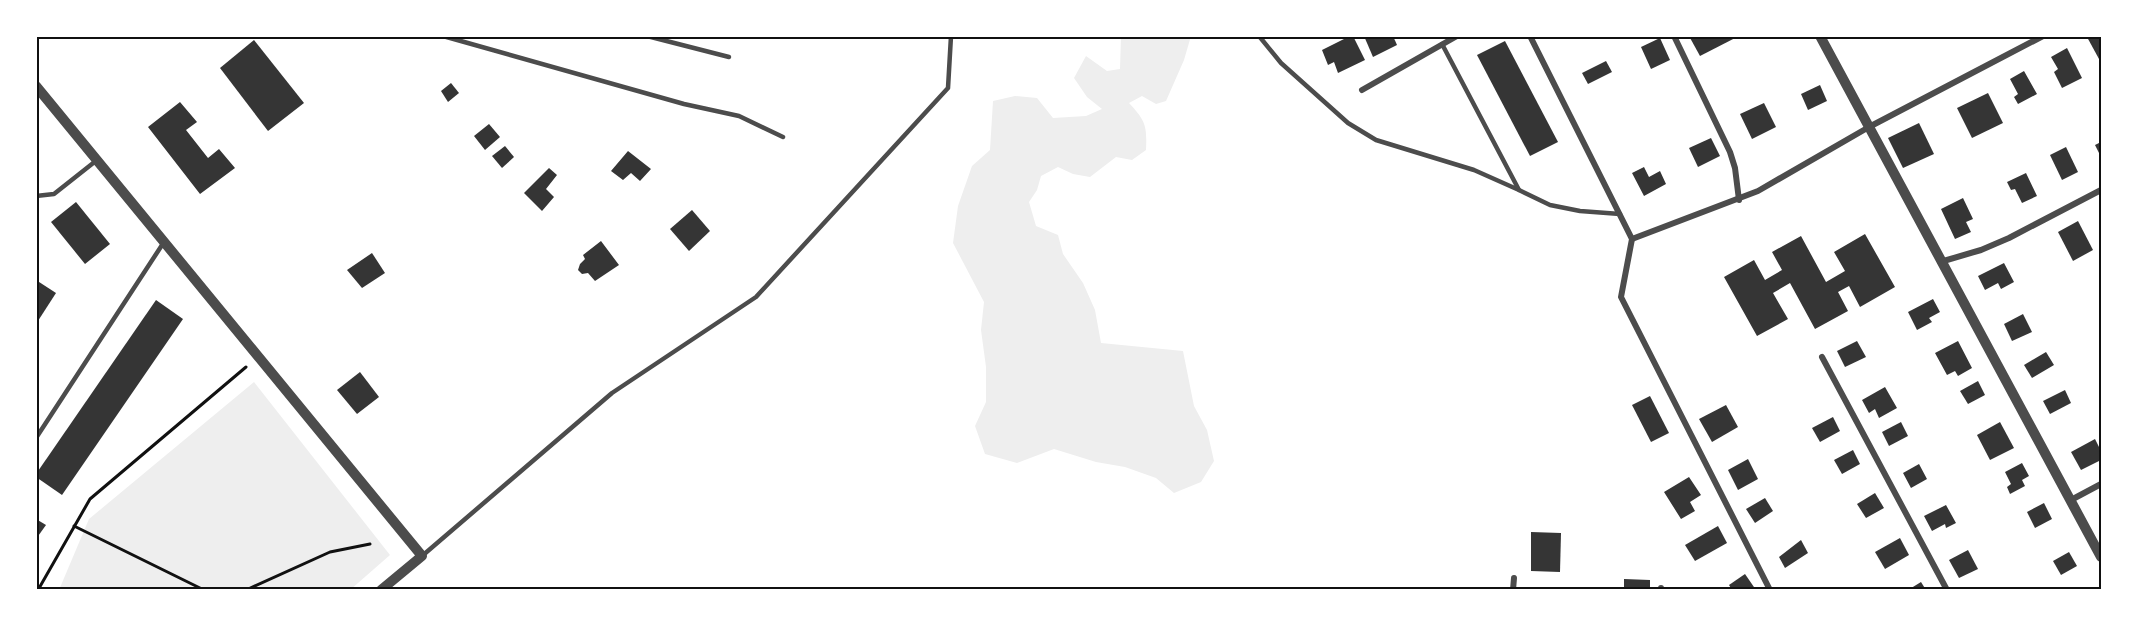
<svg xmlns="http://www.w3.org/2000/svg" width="2137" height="626" viewBox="0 0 2137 626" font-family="Montserrat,sans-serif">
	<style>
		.green { fill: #eee }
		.building { fill: #353535 }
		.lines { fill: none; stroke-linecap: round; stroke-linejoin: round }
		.path { stroke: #111; stroke-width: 3 }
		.service { stroke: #4c4c4c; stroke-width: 4.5 }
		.minor { stroke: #4c4c4c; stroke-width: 6 }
		.tertiary { stroke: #4c4c4c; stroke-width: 10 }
		.neatline { fill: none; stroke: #111; stroke-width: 2 }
	</style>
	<rect width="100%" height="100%" fill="#fff"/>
	<g class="green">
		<path d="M1121,36h70l-7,24 -18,41 -10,3 -14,-8 -13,7c17,18 18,23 17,47l-14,10 -16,-3 -26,20 -17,-3 -15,-7 -17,9 -4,14 -8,12 7,24 22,9 5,19 20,29 12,27 6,33 82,8 11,55 13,24 7,31 -13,21 -27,11 -18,-15 -31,-11 -29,-5 -42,-13 -37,14 -32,-9 -10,-28 11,-24v-35l-5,-37 3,-28 -31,-59 5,-37 14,-40 18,-16 3,-49 22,-5 22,2 16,20 33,-2 16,-7 -15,-12 -13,-19 12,-22 21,15 13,-2z"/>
		<polygon points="254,382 390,555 350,590 59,590 89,519"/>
	</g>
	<g class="building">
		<polygon points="1350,36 1353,36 1365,60 1338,73 1334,62 1328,65 1322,50"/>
		<polygon points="1364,36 1393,36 1397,45 1373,57"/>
		<polygon points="1689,36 1739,36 1700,56"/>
		<polygon points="2089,36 2101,36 2101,58 2099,59 2087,37"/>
		<polygon points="1660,38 1670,60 1651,69 1641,47"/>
		<polygon points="254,40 304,103 268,131 220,68"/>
		<polygon points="1505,41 1558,142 1530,156 1477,55"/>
		<polygon points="2067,48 2082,78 2062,88 2054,72 2058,69 2051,57"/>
		<polygon points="1606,61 1612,72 1588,84 1582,73"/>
		<polygon points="2024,71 2037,94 2018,104 2014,97 2018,94 2010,79"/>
		<polygon points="451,83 459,93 448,102 441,91"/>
		<polygon points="1820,85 1827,101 1808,110 1801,94"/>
		<polygon points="1988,93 2003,123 1972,138 1957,108"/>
		<polygon points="180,102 197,122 186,130 208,158 219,149 235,168 200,194 148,127"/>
		<polygon points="1764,103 1776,127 1752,139 1740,114"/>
		<polygon points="1919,123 1934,154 1903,168 1888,138"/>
		<polygon points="489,124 500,137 485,150 474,136"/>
		<polygon points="1711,138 1720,156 1698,167 1689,148"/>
		<polygon points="2101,142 2101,157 2095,145"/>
		<polygon points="505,146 514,157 502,168 492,156"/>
		<polygon points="2066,147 2078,172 2062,180 2050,155"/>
		<polygon points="628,151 651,169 640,181 631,173 623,180 611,171"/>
		<polygon points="1644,167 1649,177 1660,171 1666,184 1644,196 1632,173"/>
		<polygon points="549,168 557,175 546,189 554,197 542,211 524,193"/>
		<polygon points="2026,173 2037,196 2022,203 2015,189 2011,190 2007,182"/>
		<polygon points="1963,198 1973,219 1966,222 1971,232 1955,239 1941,209"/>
		<polygon points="76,202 110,244 85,264 51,222"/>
		<polygon points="692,210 710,231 689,251 670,229"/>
		<polygon points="2078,221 2093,250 2073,261 2058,232"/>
		<polygon points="1865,234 1895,287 1860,307 1849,286 1838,292 1848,311 1815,329 1790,283 1773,293 1788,319 1757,336 1724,277 1754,260 1765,280 1782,270 1772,252 1801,236 1826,282 1845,271 1834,252"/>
		<polygon points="601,241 619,265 595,281 588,273 582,274 578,270 580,264 585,259 583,255"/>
		<polygon points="372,253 385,273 362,288 347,270"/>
		<polygon points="2004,263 2014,282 2001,289 1998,283 1985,290 1978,276"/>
		<polygon points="36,280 56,293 36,324"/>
		<polygon points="1933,299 1940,312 1929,318 1932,322 1917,330 1908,312"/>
		<polygon points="156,300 183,319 62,495 36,477 36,474"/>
		<polygon points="2023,314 2032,332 2012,341 2004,324"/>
		<polygon points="1857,341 1866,357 1845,367 1837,351"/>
		<polygon points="1958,341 1972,368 1958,376 1955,371 1947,375 1935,353"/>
		<polygon points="2046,352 2054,365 2032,378 2024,365"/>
		<polygon points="360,372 379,397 357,414 337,390"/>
		<polygon points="1978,381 1985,395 1968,404 1960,391"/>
		<polygon points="1885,387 1897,408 1879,418 1875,409 1869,413 1862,400"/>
		<polygon points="2065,390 2071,403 2050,414 2043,401"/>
		<polygon points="1650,396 1669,433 1651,442 1632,405"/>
		<polygon points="1726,405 1738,427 1712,442 1699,419"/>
		<polygon points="1833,417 1840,431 1820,442 1812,428"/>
		<polygon points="1901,422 1908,436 1889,446 1882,432"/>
		<polygon points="2000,422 2014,448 1990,460 1977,435"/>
		<polygon points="2095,439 2101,451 2101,460 2081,470 2071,452"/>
		<polygon points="1853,450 1860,464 1842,474 1834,460"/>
		<polygon points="1748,459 1758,479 1738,490 1728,470"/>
		<polygon points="2022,463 2029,476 2022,480 2025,486 2010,494 2007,487 2011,484 2005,472"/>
		<polygon points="1919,464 1927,479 1911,488 1903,473"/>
		<polygon points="1689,477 1701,495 1690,502 1695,511 1681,519 1664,492"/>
		<polygon points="1875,493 1884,508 1866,518 1857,504"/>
		<polygon points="1765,498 1773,511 1755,523 1746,509"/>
		<polygon points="2044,503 2052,519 2035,528 2027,512"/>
		<polygon points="1946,505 1956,523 1946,528 1945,524 1932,531 1924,516"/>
		<polygon points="36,519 46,525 36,539"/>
		<polygon points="1718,526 1727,543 1695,561 1685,545"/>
		<polygon points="1531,532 1561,533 1560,572 1531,571"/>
		<polygon points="1900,538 1909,555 1885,569 1875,552"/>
		<polygon points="1801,540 1808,553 1785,568 1779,557"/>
		<polygon points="1968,550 1978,569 1959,578 1949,560"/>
		<polygon points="2069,552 2077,566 2061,575 2053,561"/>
		<polygon points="1745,574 1756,590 1732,590 1729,585"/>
		<polygon points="1624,579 1650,580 1650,590 1624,590"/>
		<polygon points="1921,582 1926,590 1908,590"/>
	</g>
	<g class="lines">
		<g class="path">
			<polyline points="74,526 204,590"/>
			<polyline points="38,590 90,499 246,367"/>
			<polyline points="246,590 330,552 370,544"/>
		</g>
		<g class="service">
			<polyline points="443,36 684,104 739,116 783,137"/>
			<polyline points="647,36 729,57"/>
			<polyline points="1259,36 1281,63 1348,123 1376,140 1474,170 1519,190"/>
			<polyline points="1442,44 1519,190 1550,205 1580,211 1620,214"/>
			<polyline points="36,196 54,194 97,160"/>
			<polyline points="36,438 164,242"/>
			<polyline points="422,556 612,393 756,297 948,88 951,36"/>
		</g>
		<g class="minor">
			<polyline points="1530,36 1632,239 1621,297 1770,590"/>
			<polyline points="1674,36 1730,152 1735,168 1739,200"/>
			<polyline points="1362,90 1457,36"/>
			<polyline points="1632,239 1758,191 1869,127 2043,36"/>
			<polyline points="1940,262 1981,250 2009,238 2101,190"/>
			<polyline points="1822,357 1947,590"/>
			<polyline points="2071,500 2101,484"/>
			<polyline points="1513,590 1514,578"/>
			<polyline points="1661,590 1661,588"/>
		</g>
		<g class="tertiary">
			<polyline points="1820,36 2101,557"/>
			<polyline points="36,86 422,556 381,590"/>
		</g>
	</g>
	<rect width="2137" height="626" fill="none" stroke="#ffffff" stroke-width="75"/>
	<rect x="38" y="38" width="2062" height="550" class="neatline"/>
</svg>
